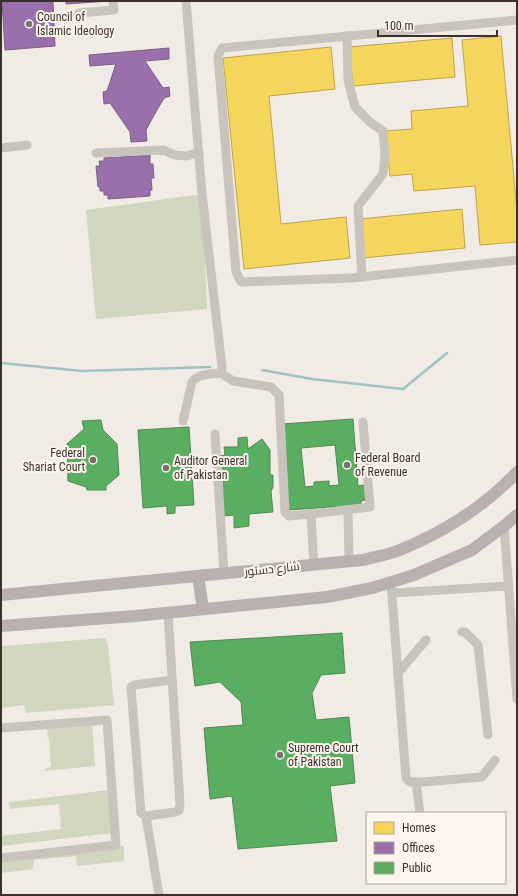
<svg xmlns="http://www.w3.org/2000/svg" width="518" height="896" viewBox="0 0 518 896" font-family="'Roboto Condensed',Cairo,sans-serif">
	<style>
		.green { fill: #d1d6bf }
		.homes { fill: #f6d55c; stroke: #bea44d }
		.offices { fill: #9970ab; stroke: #7d5d85 }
		.public { fill: #5aae61; stroke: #518851; fill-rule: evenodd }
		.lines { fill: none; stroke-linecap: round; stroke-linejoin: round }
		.stream { stroke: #a1c2c1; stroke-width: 2.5 }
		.minor { stroke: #c9c3be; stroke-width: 9 }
		.major { stroke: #b8b1ad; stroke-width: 12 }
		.poi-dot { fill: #7a716c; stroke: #fbf5ee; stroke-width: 1.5 }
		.labels { text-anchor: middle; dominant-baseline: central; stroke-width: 4; stroke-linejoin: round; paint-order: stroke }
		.poi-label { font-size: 12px; fill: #3b302b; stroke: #fbf5ee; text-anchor: start }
		.street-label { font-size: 12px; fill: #3b302b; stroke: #fbf5ee }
	</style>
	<rect width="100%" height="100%" fill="#f0ebe5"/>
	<g class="green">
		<polygon points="202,194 207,309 96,319 86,210"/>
		<polygon points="105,638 108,645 114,705 26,713 24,705 1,708 1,646"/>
		<polygon points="92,723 95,766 44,771 47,768 51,767 49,738 47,736 48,731 45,728"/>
		<polygon points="109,790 112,833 1,846 1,836 61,829 59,804 10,809 9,802"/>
		<polygon points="124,846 124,861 77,866 76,856 34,860 33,869 1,873 1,859"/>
	</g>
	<g class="homes">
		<polygon points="501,36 517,211 517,242 480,245 475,186 414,191 412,174 390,176 385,131 412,129 411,111 468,106 462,40"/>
		<polygon points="452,38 455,77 353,86 349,47"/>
		<polygon points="331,47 335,89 269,96 281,224 346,217 350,258 244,269 223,58"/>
		<polygon points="462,209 465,248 363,258 360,219"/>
	</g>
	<g class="offices">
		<polygon points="2,1 53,1 55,46 5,50"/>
		<polygon points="66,1 109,1 66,4"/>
		<polygon points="169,48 169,59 145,61 163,88 169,87 170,96 164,98 153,117 146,130 147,141 131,142 130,132 110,103 104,104 103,92 107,91 116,64 90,66 89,55"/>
		<polygon points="150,155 150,164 153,164 154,178 151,178 152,190 150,190 150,196 108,199 108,195 104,195 104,191 100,191 100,187 98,187 96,166 100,166 99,161 104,161 104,158"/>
	</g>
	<g class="public">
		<path d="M353,419l5,67 6,-1 1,15 -4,1v4l-73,5 -6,-86zM335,445l4,40 -10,1v-5l-15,1v4l-9,1 -4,-39z"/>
		<polygon points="101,420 103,430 117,444 119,475 106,486 106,490 87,490 86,487 68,481 67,444 84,429 82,421"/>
		<polygon points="189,427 194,505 175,506 175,513 167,514 167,506 143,508 138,430"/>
		<polygon points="247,437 248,449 262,439 270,450 270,475 273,475 273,487 271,491 273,512 249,514 249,526 234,528 234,515 224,516 221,491 224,490 223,475 220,475 219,456 225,455 224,447 238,447 238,438"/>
		<polygon points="342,633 345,673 321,675 312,693 316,720 349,717 355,783 330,786 337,841 238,849 232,796 210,799 204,728 243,725 241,702 220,682 195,686 190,642"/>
	</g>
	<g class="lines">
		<g class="stream">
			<polyline points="1,363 82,371 210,367"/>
			<polyline points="262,370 312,379 403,389 447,353"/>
		</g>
		<g class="minor">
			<polyline points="79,13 114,10 113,1"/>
			<polyline points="517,20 222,48 218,56 236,272 241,282 352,278 517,260"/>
			<polyline points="347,36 348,80 355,107 370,122 383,131 385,155 383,174 358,206 362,277"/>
			<polyline points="1,148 27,145"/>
			<polyline points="96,153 163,150 175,155 187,156 199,152"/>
			<polyline points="221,373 233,381 271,387 279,395 285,512 289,516 311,514"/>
			<path d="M183,421l9,-39c7,-9 19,-8 29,-9l1,-6 -20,-173 -16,-193"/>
			<polyline points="215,434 224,573"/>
			<polyline points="348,510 349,561"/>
			<polyline points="504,526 517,699"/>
			<polyline points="314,565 311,514 370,507 363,422"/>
			<polyline points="391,583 406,778 410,782 423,782 482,777 495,760"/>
			<polyline points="392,593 508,586"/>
			<polyline points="462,632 465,632 478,645 488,735"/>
			<polyline points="398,673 426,640"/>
			<polyline points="1,728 107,720 116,845 1,858"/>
			<polyline points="416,782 420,813"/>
			<polyline points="146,816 141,813 131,687 134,685 172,680"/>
			<polyline points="159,895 146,816 176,812 179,810 180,805 168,612"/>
		</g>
		<g class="major">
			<polyline points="198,576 203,609"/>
			<path d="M1,595l361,-35c12,-3 26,-5 38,-10 44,-18 85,-44 117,-78"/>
			<polyline points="1,626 135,616 327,597 372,588 414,575 472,550 504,526 517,515"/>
		</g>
	</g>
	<g class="poi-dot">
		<circle cx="29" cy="24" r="4"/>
		<circle cx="93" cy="460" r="4"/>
		<circle cx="347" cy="465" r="4"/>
		<circle cx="166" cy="468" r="4"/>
		<circle cx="280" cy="755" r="4"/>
	</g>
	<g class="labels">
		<g class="poi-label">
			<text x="37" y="17">Council of<tspan x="37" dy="14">Islamic Ideology</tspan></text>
			<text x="85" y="453" text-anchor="end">Federal<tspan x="85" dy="14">Shariat Court</tspan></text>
			<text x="355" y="458">Federal Board<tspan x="355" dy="14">of Revenue</tspan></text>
			<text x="174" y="461">Auditor General<tspan x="174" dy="14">of Pakistan</tspan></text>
			<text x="288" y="748">Supreme Court<tspan x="288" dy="14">of Pakistan</tspan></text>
		</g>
		<g class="street-label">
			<text transform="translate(272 569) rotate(-6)">شارع دستور</text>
		</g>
	</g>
	<rect width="518" height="896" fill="none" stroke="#3b302b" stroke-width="4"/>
	<rect x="366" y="812" width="140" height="72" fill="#fbf5ee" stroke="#aea6a0"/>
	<rect x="374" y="822" width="20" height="12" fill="#f6d55c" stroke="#aea6a0"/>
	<text x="402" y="832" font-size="12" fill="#3b302b">Homes</text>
	<rect x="374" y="842" width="20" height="12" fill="#9970ab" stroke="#aea6a0"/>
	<text x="402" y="852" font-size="12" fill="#3b302b">Offices</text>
	<rect x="374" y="862" width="20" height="12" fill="#5aae61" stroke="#aea6a0"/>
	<text x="402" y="872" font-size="12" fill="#3b302b">Public</text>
	<path d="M378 30v6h119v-6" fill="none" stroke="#3b302b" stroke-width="2"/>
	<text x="384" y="30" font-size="12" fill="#3b302b" stroke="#fbf5ee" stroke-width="3" paint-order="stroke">100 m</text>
</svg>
